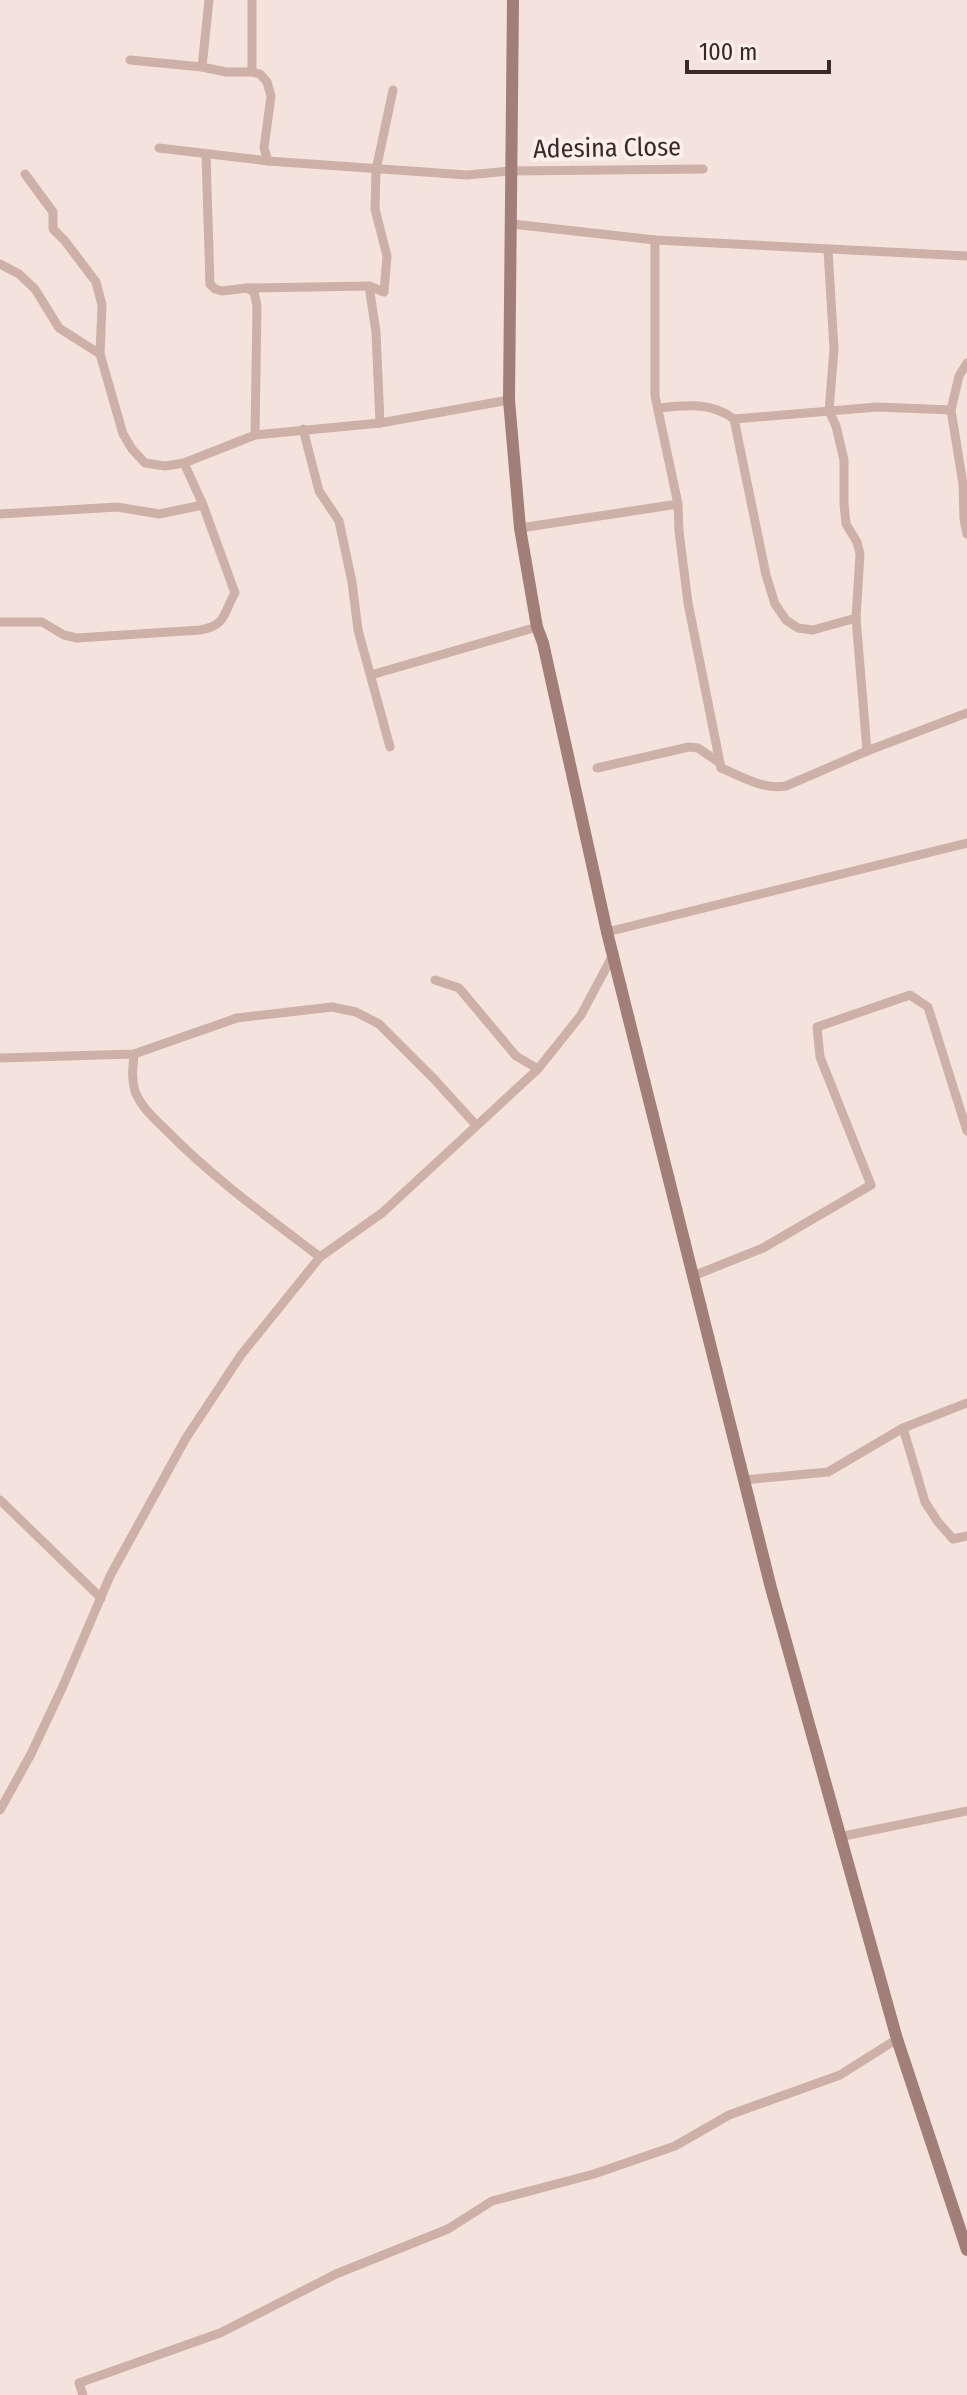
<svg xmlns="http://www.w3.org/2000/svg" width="967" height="2395" viewBox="0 0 967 2395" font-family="'Fira Sans Condensed',sans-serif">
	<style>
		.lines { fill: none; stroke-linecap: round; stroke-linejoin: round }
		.minor { stroke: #cdb0a7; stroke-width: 9 }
		.secondary { stroke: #a17e78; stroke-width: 12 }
		.labels { text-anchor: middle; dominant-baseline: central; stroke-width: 8; stroke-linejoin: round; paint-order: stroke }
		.street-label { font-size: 26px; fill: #392a28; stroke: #fbefe9 }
	</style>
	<rect width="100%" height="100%" fill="#f4e3dc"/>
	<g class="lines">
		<g class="minor">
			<polyline points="130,60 202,67 226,72 252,72 260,74 267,82 271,96 264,148 268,161"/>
			<polyline points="202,67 209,0"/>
			<polyline points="252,72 252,0"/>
			<polyline points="159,148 268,161 467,175 511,171 703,169"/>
			<polyline points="206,155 210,284 215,289 222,291 247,288 369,286"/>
			<polyline points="25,174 53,212 53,229 65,241 96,282 102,305 100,354 123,434 132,449 145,463 165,466 184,463 255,435 380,423 509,400"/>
			<polyline points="512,224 655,240 967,256"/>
			<polyline points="655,240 655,396 678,504 679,531 688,603 720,763"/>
			<polyline points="828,250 834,349 829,411 836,426 844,460 844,504 846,524 857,542 860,554 856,618 867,751"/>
			<polyline points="0,264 19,274 35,289 59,328 100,354"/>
			<polyline points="247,288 254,292 257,306 255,435"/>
			<polyline points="967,363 959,376 951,410 963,484 964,519 967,534"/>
			<path d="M658,408c28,-3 53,-6 76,11l32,156 9,29 11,16 12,8 15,2 43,-12"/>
			<polyline points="734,419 877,407 951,410"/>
			<polyline points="380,423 376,332 369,286 384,292 387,256 375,209 376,170 393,90"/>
			<polyline points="303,429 319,491 339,521 352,582 358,630 390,747"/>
			<polyline points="0,514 117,507 159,514 203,505"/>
			<polyline points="520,528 678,504"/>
			<path d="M0,622h42l22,13 13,3 123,-8c27,-5 23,-17 35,-37l-32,-88 -19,-42"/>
			<polyline points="371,675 537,627"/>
			<path d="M597,768l92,-21 9,1 22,15 1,5c20,8 42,22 65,18l81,-35 100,-38"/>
			<polyline points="607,932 967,843"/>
			<polyline points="435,980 459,988 516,1056 538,1069"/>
			<path d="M134,1054c-1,13 -3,24 1,37 5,15 20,28 31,39 46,47 101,87 154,127"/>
			<polyline points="0,1058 134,1054 237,1018 332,1007 356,1012 379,1024 434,1079 476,1125"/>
			<polyline points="693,1276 763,1248 871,1185 820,1057 817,1027 910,995 928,1007 967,1131"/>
			<polyline points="903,1428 925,1502 938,1522 953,1539 967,1536"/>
			<polyline points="744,1480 828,1472 903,1428 967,1403"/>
			<polyline points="0,1500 101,1598"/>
			<polyline points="0,1810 31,1754 63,1686 110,1576 186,1438 241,1355 320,1257 382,1213 538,1069 581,1015 613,955"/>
			<polyline points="839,1837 967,1811"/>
			<polyline points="83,2395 79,2383 220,2333 336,2274 448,2229 492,2201 594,2174 675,2146 729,2115 840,2075 897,2039"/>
		</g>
		<polyline class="secondary" points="513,0 509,400 520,528 537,627 543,643 607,932 771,1588 897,2039 967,2250"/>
	</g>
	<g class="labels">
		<g class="street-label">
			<text transform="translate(607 148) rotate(-1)">Adesina Close</text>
		</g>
	</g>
	<path d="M687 60v12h142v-12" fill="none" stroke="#392a28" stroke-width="4"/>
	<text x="699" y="60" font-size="24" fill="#392a28" stroke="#fbefe9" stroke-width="6" paint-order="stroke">100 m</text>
</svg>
